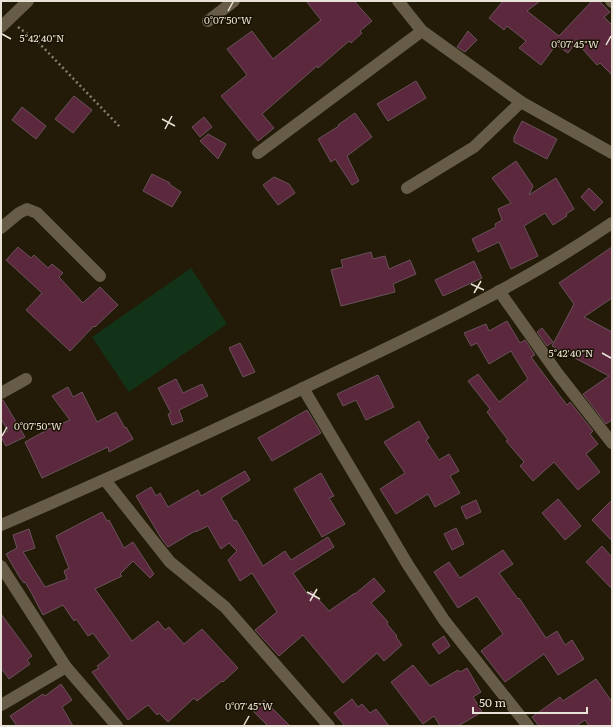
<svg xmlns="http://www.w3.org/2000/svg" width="613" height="727" viewBox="0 0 613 727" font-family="Literata,serif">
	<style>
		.green { fill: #133318 }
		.building { fill: #5b283e; stroke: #6a525b }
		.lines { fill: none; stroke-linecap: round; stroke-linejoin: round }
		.path { stroke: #867f70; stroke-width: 2.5; stroke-dasharray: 2 3; stroke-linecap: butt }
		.minor { stroke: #665c47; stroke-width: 12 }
		.ticks { fill: none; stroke: #e9e3d7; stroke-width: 1.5 }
		.ticks-label { font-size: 10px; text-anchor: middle; fill: #e9e3d7; stroke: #1a1201; stroke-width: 3; stroke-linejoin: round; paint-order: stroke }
	</style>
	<rect width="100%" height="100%" fill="#231b08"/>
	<polygon class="green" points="191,268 227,324 129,392 92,337"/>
	<g class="building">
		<polygon points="306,1 354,1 372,21 360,31 362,33 351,43 349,41 318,68 317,66 262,114 274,128 258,141 221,96 247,75 227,49 252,31 273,59 321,20"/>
		<polygon points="503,1 540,1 527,11 559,36 592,1 599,1 610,12 604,17 612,25 612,75 600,63 597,65 576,42 568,53 556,45 541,65 519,48 526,41 507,26 504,30 489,18"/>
		<polygon points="468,31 477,40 465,52 457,47"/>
		<polygon points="416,81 426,98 388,121 377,104"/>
		<polygon points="74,96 92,110 73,133 55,119"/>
		<polygon points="22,107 46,126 36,139 12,120"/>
		<polygon points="355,113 372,137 347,156 359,181 352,185 335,159 331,162 318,139 339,126 338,125"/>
		<polygon points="204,117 212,127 200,137 192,127"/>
		<polygon points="522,121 557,139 547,159 514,142 514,137"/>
		<polygon points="208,134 226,144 218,159 200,141"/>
		<polygon points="516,161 533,186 529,195 556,178 574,209 566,214 567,216 553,225 545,213 524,226 538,256 511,269 499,242 478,252 472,239 496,227 495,224 502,220 498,209 511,203 492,178"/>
		<polygon points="152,174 170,183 169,184 181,192 172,207 143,191"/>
		<polygon points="274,177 289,184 295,193 278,205 263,185"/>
		<polygon points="589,188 603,202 594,211 581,197"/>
		<polygon points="18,247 31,258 34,255 48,268 52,264 63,273 59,277 83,303 100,287 118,305 95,327 94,326 70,351 26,310 42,293 6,260"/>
		<polygon points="612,247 612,298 584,317 612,332 612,420 606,424 583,394 609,376 552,346 574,304 559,283"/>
		<polygon points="371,252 373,259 385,256 389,269 410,260 416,274 393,284 395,292 341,306 331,270 343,267 341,260"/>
		<polygon points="474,261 482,278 443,296 435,280"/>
		<polygon points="507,321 520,343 525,340 535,355 531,357 560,396 567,405 570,402 593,431 590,434 598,444 586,454 600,472 578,490 554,462 533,481 520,466 524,462 506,441 508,440 487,412 490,409 468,381 478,374 499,402 528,379 511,351 489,364 477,343 471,346 464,333 486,324 489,331"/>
		<polygon points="542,328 553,342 547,346 537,332"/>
		<polygon points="240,343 255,372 243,377 229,348"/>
		<polygon points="378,375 394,407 366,420 356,400 343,406 337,394"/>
		<polygon points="176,379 183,393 202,384 208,396 179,410 183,421 172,425 168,414 171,413 158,388"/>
		<polygon points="68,387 73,397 82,392 97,422 116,412 125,428 126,427 133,439 109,452 108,447 42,478 25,442 49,429 70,420 52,396"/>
		<polygon points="1,400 3,400 25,437 6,446 1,437 1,434 8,431 1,419"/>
		<polygon points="307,410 321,433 272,461 258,438"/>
		<polygon points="419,421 429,438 426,440 439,460 449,454 459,471 450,476 460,493 435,507 428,494 396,514 380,489 405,473 384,442"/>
		<polygon points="245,471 250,480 221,498 234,521 236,520 263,566 285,551 291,560 328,537 334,547 293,573 308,595 311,591 329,611 355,593 355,594 374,578 385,591 371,603 388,622 387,624 397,636 396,637 402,645 384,661 377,653 343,683 303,635 279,656 255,630 277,612 252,573 240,581 228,560 237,551 229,543 221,549 208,526 195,532 195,531 168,547 161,538 136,496 151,487 156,496 160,493 168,507 198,490 201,496"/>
		<polygon points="321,473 334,496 329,498 345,524 322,537 294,489"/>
		<polygon points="558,499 581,526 565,540 542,513"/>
		<polygon points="476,500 481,512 466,519 461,507"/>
		<polygon points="612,500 612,541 592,520"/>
		<polygon points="102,512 107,521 109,520 124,548 133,542 154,574 150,578 133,561 120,574 122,576 95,589 132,641 158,621 165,630 169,627 184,644 202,629 238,668 223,682 222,681 197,701 194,698 168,722 159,713 157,715 148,705 128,720 92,672 99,668 97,666 110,656 93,633 88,636 76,619 74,621 63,605 43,615 31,592 25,582 24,583 20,578 6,554 17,548 13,535 29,529 35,548 23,552 45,587 67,579 64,571 69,568 56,536"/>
		<polygon points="456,528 464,544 452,550 444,534"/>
		<polygon points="602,546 612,557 612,589 586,562"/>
		<polygon points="503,550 513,564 499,573 518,599 519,598 546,638 557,631 565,645 572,640 584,659 558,675 544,654 505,682 481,651 503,634 477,596 458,608 434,572 449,562 460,578"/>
		<polygon points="1,614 32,656 27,660 30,664 9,679 1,668"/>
		<polygon points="444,636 450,646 439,654 432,644"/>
		<polygon points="413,665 430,686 458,670 460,672 467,668 481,692 473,697 482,712 458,726 440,726 434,716 423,724 391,682"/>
		<polygon points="596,679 612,702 612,726 589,726 585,720 576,726 539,726 532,717 560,697 563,701"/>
		<polygon points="61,684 72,700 62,707 73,726 17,726 10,716 43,694 45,696"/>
		<polygon points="352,699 358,707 362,704 370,713 376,709 389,726 345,726 334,713"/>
		<polygon points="264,700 290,726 268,726 253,711"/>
	</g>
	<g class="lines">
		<polyline class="path" points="18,27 37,41 120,127"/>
		<g class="minor">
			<polyline points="398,1 422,31 521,102 612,153"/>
			<polyline points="611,1 612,2"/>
			<polyline points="208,21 234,1"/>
			<polyline points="1,27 28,1"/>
			<polyline points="258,153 422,31"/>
			<polyline points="407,188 474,147 521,102"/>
			<polyline points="1,228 19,213 27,209 37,213 100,276"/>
			<polyline points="499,291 558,374 612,443"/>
			<polyline points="303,388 408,565 444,620 528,726"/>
			<polyline points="1,393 26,379"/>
			<polyline points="105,480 170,562 225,607 329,726"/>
			<path d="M1,525c114,-49 228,-101 340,-155 93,-44 186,-89 271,-147"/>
			<polyline points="1,566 66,667 117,726"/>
			<polyline points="1,705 66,667"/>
		</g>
	</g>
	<path class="ticks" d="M228,11l5,-9M2,34l9,5M606,45l5,-9M162,119l13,7M165,129l7,-13M471,284l13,6M474,293l7,-12M602,353l9,5M2,436l5,-9M307,592l13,7M310,601l7,-12M244,725l5,-9"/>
	<g class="ticks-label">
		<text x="228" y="24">0°07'50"W</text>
		<text x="42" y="42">5°42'40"N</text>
		<text x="575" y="48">0°07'45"W</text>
		<text x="571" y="357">5°42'40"N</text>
		<text x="38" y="430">0°07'50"W</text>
		<text x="249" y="710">0°07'45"W</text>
	</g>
	<rect width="613" height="727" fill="none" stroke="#e9e3d7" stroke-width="4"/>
	<path d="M473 707v6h114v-6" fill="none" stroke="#e9e3d7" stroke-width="2"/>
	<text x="479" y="707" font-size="12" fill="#e9e3d7" stroke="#1a1201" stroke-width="3" paint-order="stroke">50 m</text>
</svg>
